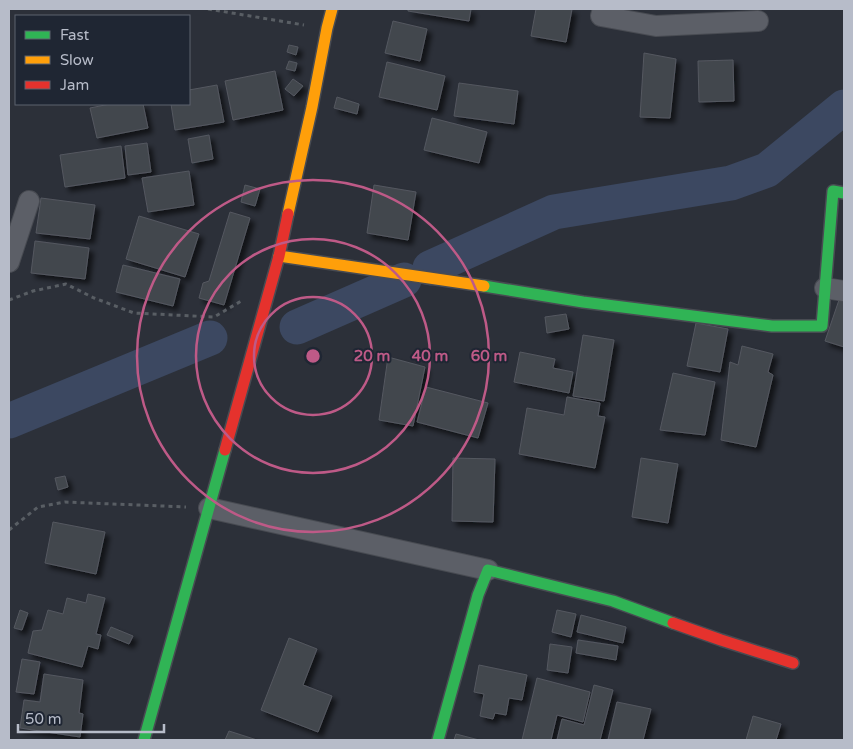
<svg xmlns="http://www.w3.org/2000/svg" width="853" height="749" viewBox="0 0 853 749" font-family="'Varela Round',sans-serif">
	<style>
		.lines { fill: none; stroke-linecap: round; stroke-linejoin: round }
		.river { stroke: #3c4861; stroke-width: 35 }
		.building { fill: #43464d; stroke: #545860; filter: url(#shadow) }
		.street-casing { stroke: #484b52; stroke-width: 22 }
		.fast-casing { stroke: #484b52; stroke-width: 14 }
		.slow-casing { stroke: #484b52; stroke-width: 14 }
		.jam-casing { stroke: #484b52; stroke-width: 14 }
		.path { stroke: #595e64; stroke-width: 3; stroke-dasharray: 4 4; stroke-linecap: butt }
		.street { stroke: #5c5f67; stroke-width: 20 }
		.fast { stroke: #30b455; stroke-width: 11 }
		.slow { stroke: #ff9f0a; stroke-width: 11 }
		.jam { stroke: #e5322d; stroke-width: 11 }
		.ring { fill: none; stroke: #be5a87; stroke-width: 2.5 }
		.centre { fill: #be5a87; stroke: #1f2633; stroke-width: 2.5 }
		.ring-label { font-size: 15px; text-anchor: middle; font-weight: bold; fill: #be5a87; stroke: #1f2633; stroke-width: 4; stroke-linejoin: round; paint-order: stroke }
	</style>
	<defs>
		<filter id="shadow"><feDropShadow dx="4.5" dy="4.5" stdDeviation="2.5" flood-color="#0009"/></filter>
	</defs>
	<rect width="100%" height="100%" fill="#2c3039"/>
	<g class="lines">
		<g class="river">
			<polyline points="430,268 554,212 731,183 767,170 844,107"/>
			<polyline points="297,327 404,280"/>
			<polyline points="9,421 210,338"/>
		</g>
	</g>
	<g class="building">
		<polygon points="408,9 471,9 469,21 408,11"/>
		<polygon points="536,9 572,9 566,42 531,36"/>
		<polygon points="393,21 427,29 420,61 385,53"/>
		<polygon points="289,45 298,47 296,55 287,52"/>
		<polygon points="644,53 676,59 670,118 640,117"/>
		<polygon points="733,60 734,101 699,102 698,61"/>
		<polygon points="289,61 297,63 295,71 286,69"/>
		<polygon points="387,62 445,76 437,110 379,97"/>
		<polygon points="275,71 283,110 233,120 225,81"/>
		<polygon points="293,79 303,86 294,96 285,89"/>
		<polygon points="459,83 518,91 514,124 454,116"/>
		<polygon points="217,85 224,122 175,130 171,104 189,104 189,90"/>
		<polygon points="337,97 359,104 357,114 334,108"/>
		<polygon points="110,104 143,104 148,128 97,138 90,108"/>
		<polygon points="432,118 487,132 479,163 424,150"/>
		<polygon points="209,135 213,159 192,163 188,139"/>
		<polygon points="147,143 151,172 128,175 125,146"/>
		<polygon points="121,146 125,178 65,187 60,155"/>
		<polygon points="189,171 194,205 148,212 142,178"/>
		<polygon points="245,185 260,189 255,206 241,202"/>
		<polygon points="374,185 416,192 408,240 367,233"/>
		<polygon points="41,198 95,205 90,239 36,233"/>
		<polygon points="230,212 250,218 224,305 199,298 203,283 209,281"/>
		<polygon points="139,216 199,234 185,277 126,259"/>
		<polygon points="35,241 89,248 85,279 31,273"/>
		<polygon points="123,265 180,279 173,306 116,292"/>
		<polygon points="840,297 844,298 844,347 825,341"/>
		<polygon points="566,314 569,329 547,333 545,317"/>
		<polygon points="696,323 728,329 720,372 687,366"/>
		<polygon points="583,335 614,340 604,401 573,396"/>
		<polygon points="742,346 773,354 768,372 773,375 756,447 721,440 730,362 738,365"/>
		<polygon points="520,352 555,359 553,368 573,372 569,393 514,382"/>
		<polygon points="388,357 425,367 413,426 379,420"/>
		<polygon points="673,373 715,382 705,435 660,430"/>
		<polygon points="426,387 488,403 478,438 417,422"/>
		<polygon points="567,397 600,403 598,416 605,417 595,468 519,454 527,408 564,415"/>
		<polygon points="453,458 495,459 493,522 452,521"/>
		<polygon points="641,458 678,464 668,523 632,517"/>
		<polygon points="65,476 68,487 58,490 55,478"/>
		<polygon points="53,522 105,532 96,574 45,563"/>
		<polygon points="88,594 105,598 96,634 101,635 98,649 88,646 82,667 28,653 33,631 42,630 48,610 63,614 67,598 86,603"/>
		<polygon points="20,610 28,613 22,630 14,628"/>
		<polygon points="557,610 576,614 571,637 552,632"/>
		<polygon points="581,615 626,627 623,643 577,632"/>
		<polygon points="111,627 133,636 129,644 107,635"/>
		<polygon points="289,638 317,649 303,685 332,696 318,732 261,710"/>
		<polygon points="578,640 618,646 616,660 576,653"/>
		<polygon points="550,644 572,647 568,673 547,670"/>
		<polygon points="22,659 40,662 34,694 16,692"/>
		<polygon points="479,665 527,675 522,700 509,698 506,715 495,713 493,719 480,716 484,694 474,692"/>
		<polygon points="44,674 83,680 79,713 83,714 80,737 20,728 24,700 40,702"/>
		<polygon points="537,678 590,692 583,722 557,715 551,740 522,740"/>
		<polygon points="594,685 613,690 600,740 557,740 562,719 584,725"/>
		<polygon points="617,702 651,709 643,740 608,740"/>
		<polygon points="753,716 781,724 776,740 746,740"/>
		<polygon points="229,731 257,740 225,740"/>
		<polygon points="456,734 479,740 454,740"/>
	</g>
	<g class="lines">
		<g class="street-casing">
			<g id="street">
				<polyline points="603,9 601,16 656,26 758,21"/>
				<polyline points="9,262 29,201"/>
				<polyline points="825,288 844,291"/>
				<polyline points="209,508 488,570"/>
			</g>
		</g>
		<g class="fast-casing">
			<g id="fast">
				<polyline points="484,286 583,302 772,326 822,326 833,191 844,193"/>
				<polyline points="144,740 225,450"/>
				<polyline points="438,740 478,595 488,570 613,601 673,623"/>
			</g>
		</g>
		<g class="slow-casing">
			<g id="slow">
				<polyline points="288,214 312,107 327,28 332,9"/>
				<polyline points="279,256 484,286"/>
			</g>
		</g>
		<g class="jam-casing">
			<g id="jam">
				<polyline points="225,450 279,256 288,214"/>
				<polyline points="673,623 721,640 793,663"/>
			</g>
		</g>
		<g class="path">
			<polyline points="208,9 304,25"/>
			<polyline points="9,300 33,291 66,284 94,298 134,313 214,317 243,300"/>
			<polyline points="9,530 38,507 65,502 186,507"/>
		</g>
		<use href="#street" class="street"/>
		<use href="#fast" class="fast"/>
		<use href="#slow" class="slow"/>
		<use href="#jam" class="jam"/>
	</g>
	<g class="ring">
		<circle cx="313" cy="356" r="59"/>
		<circle cx="313" cy="356" r="117"/>
		<circle cx="313" cy="356" r="176"/>
	</g>
	<circle cx="313" cy="356" r="8" class="centre"/>
	<g class="ring-label">
		<text x="372" y="361">20 m</text>
		<text x="430" y="361">40 m</text>
		<text x="489" y="361">60 m</text>
	</g>
	<rect width="853" height="749" fill="none" stroke="#b7bcc9" stroke-width="20"/>
	<rect x="15" y="15" width="175" height="90" fill="#1f2633" stroke="#5c626f"/>
	<rect x="25" y="31" width="25" height="8" fill="#30b455" stroke="#5c626f"/>
	<text x="60" y="40" font-size="15" fill="#b7bcc9">Fast</text>
	<rect x="25" y="56" width="25" height="8" fill="#ff9f0a" stroke="#5c626f"/>
	<text x="60" y="65" font-size="15" fill="#b7bcc9">Slow</text>
	<rect x="25" y="81" width="25" height="8" fill="#e5322d" stroke="#5c626f"/>
	<text x="60" y="90" font-size="15" fill="#b7bcc9">Jam</text>
	<path d="M18 724v8h146v-8" fill="none" stroke="#b7bcc9" stroke-width="2.5"/>
	<text x="25" y="724" font-size="15" fill="#b7bcc9" stroke="#1f2633" stroke-width="4" paint-order="stroke">50 m</text>
</svg>
